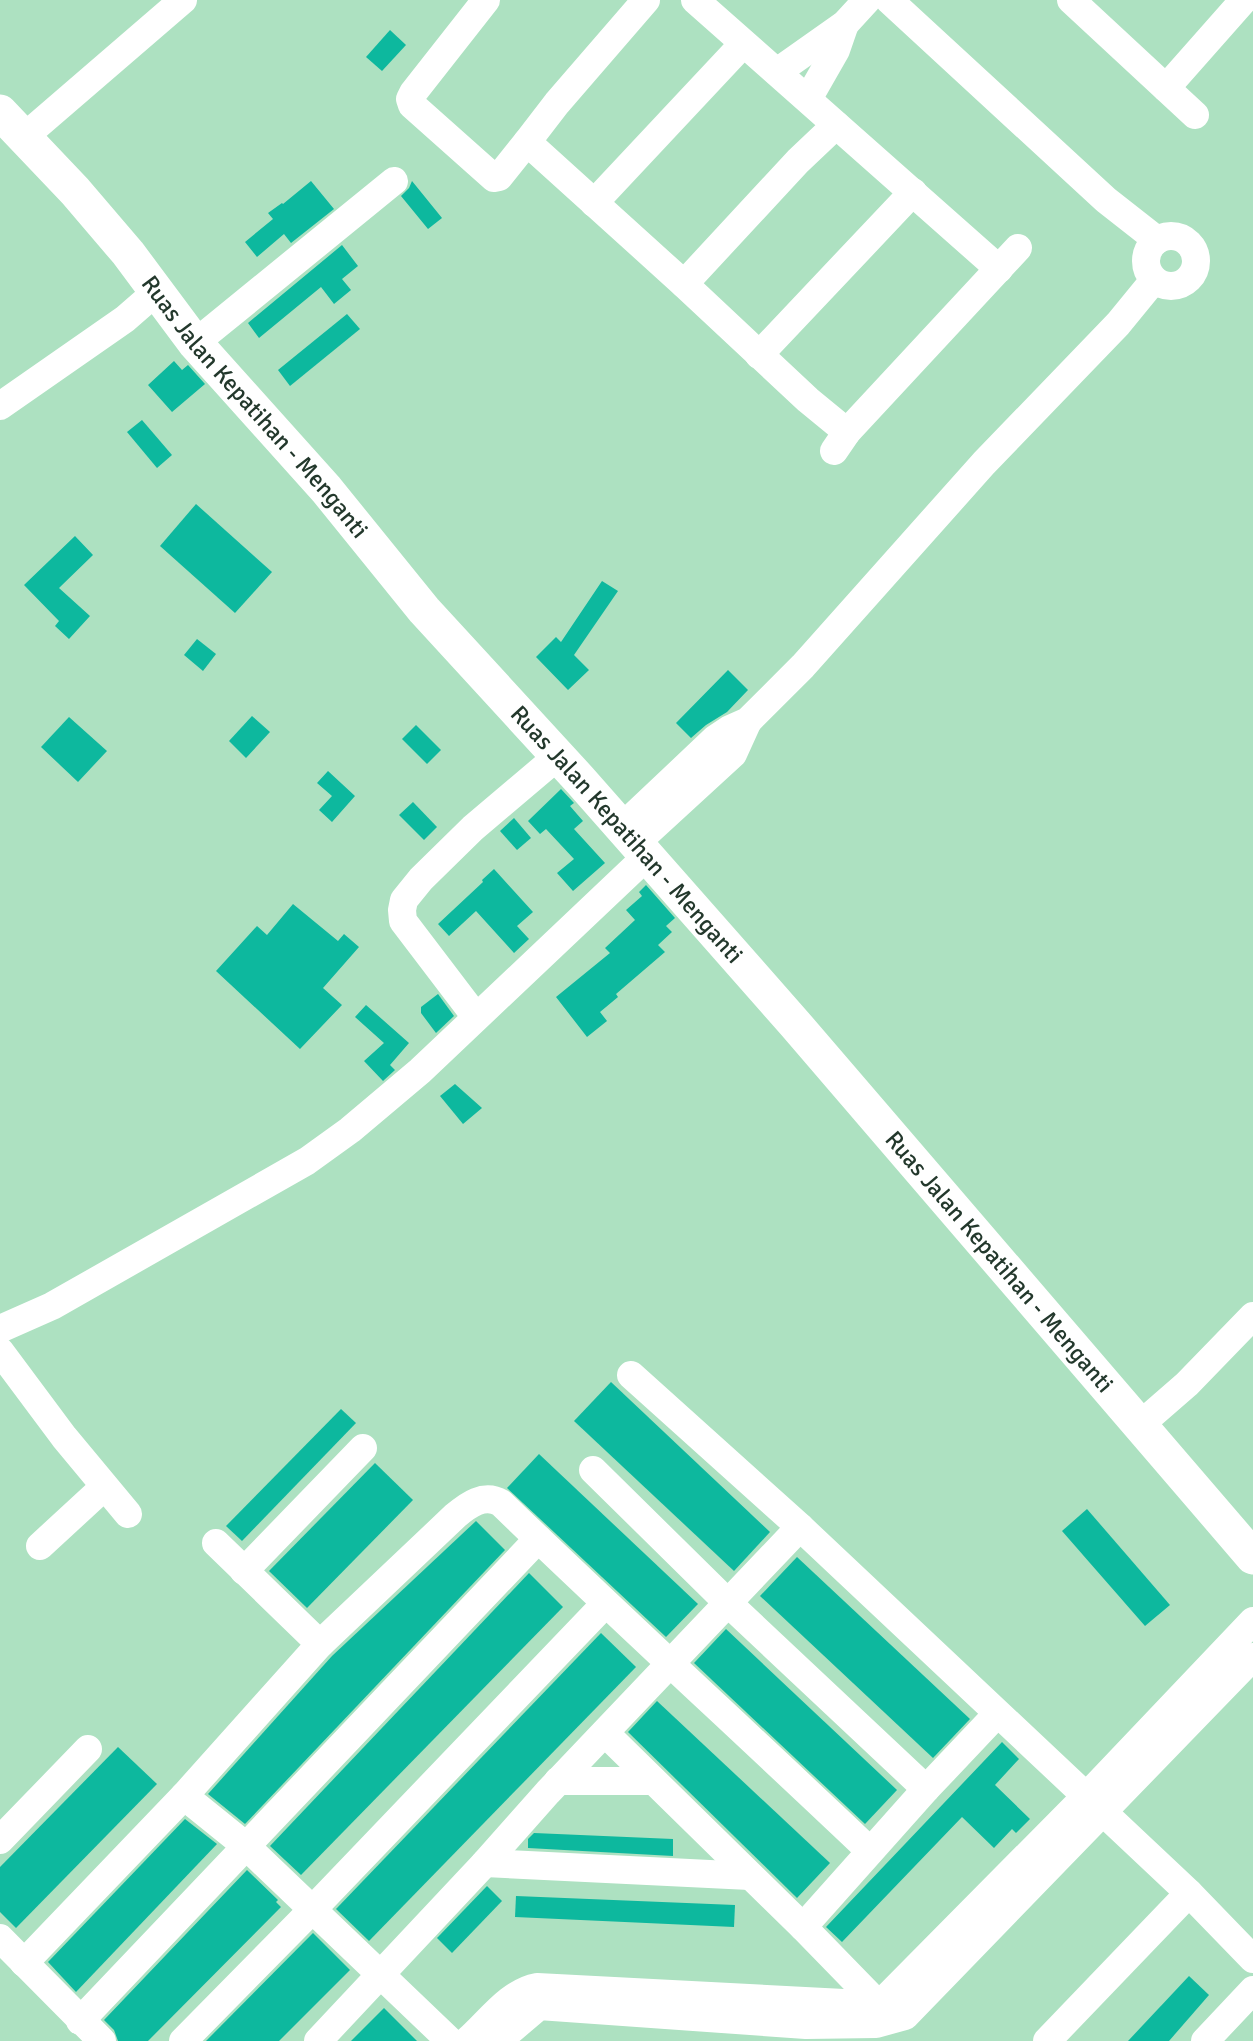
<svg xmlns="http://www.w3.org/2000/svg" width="1253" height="2041" viewBox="0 0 1253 2041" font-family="Signika,sans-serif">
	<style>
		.building { fill: #0db89e }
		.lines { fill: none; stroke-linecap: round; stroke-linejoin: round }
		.minor { stroke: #fff; stroke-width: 28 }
		.major { stroke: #fff; stroke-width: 35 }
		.labels { text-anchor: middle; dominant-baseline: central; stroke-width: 5; stroke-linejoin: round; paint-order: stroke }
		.street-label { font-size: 24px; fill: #23382c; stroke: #ade1c1 }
	</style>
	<rect width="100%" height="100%" fill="#ade1c1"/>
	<g class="building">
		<polygon points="390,30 406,45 382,71 366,57"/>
		<polygon points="311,181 334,209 291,243 284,234 257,257 245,242 273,219 268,213 282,203 283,204"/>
		<polygon points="412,181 442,218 428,229 401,196 409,188"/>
		<polygon points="342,245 358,266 342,279 351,290 334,304 321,287 259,338 248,323"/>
		<polygon points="347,314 360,329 290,386 278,370"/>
		<polygon points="174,361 182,370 188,365 205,384 172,412 148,385"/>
		<polygon points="142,420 172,455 157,468 127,432"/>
		<polygon points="196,504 272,572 235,613 160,546"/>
		<polygon points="75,536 93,555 59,588 90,616 69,639 55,626 59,621 24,585"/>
		<polygon points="602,581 618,591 574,655 589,670 568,690 536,657 556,637 561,642"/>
		<polygon points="197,639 216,654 203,671 184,655"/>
		<polygon points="728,670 748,690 727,712 706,725 691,738 676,723"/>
		<polygon points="252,716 270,732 246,758 229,741"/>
		<polygon points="69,717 107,751 78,782 41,747"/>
		<polygon points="416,725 441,750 427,764 402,739"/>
		<polygon points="328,771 355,796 332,822 319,810 332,796 317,783"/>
		<polygon points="561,789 574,803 570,806 583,821 574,829 605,863 573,891 557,873 574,859 546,829 540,834 528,821"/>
		<polygon points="413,802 437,827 424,840 399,815"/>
		<polygon points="514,818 531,838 517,850 500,831"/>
		<polygon points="494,869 533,912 517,926 529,939 514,953 476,911 449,936 438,924 483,882 482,880"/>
		<polygon points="646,885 675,918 666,926 672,932 658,945 665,952 616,994 618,997 600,1012 607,1021 587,1037 556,997 610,953 605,948 635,920 626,910 642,896 639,892"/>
		<polygon points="293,904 338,941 344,934 359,947 323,988 342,1005 300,1049 216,971 257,926 267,935"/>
		<polygon points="438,994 454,1016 436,1033 421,1013 421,1007"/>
		<polygon points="366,1005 409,1043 390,1065 395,1070 383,1081 364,1061 384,1043 355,1017"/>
		<polygon points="455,1084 482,1108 463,1124 440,1096"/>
		<polygon points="611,1382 770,1532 734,1571 574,1421"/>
		<polygon points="341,1409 356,1423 242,1541 226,1526"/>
		<polygon points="539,1454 698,1604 666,1637 507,1488"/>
		<polygon points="375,1463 413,1500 307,1608 269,1571"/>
		<polygon points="1087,1509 1170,1605 1145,1626 1062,1531"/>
		<polygon points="476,1521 505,1550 245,1824 208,1794 332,1656"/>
		<polygon points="797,1557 970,1719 933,1758 760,1596"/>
		<polygon points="529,1573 563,1607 301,1875 270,1846"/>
		<polygon points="726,1629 897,1790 865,1824 694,1663"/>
		<polygon points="601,1633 636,1667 369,1941 336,1909"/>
		<polygon points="657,1701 830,1863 797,1898 628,1732"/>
		<polygon points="1002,1742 1019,1759 995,1785 1030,1819 1016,1833 1012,1829 994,1848 962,1817 842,1942 826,1927"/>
		<polygon points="118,1747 157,1784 16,1928 0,1912 0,1867"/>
		<polygon points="185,1819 217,1844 76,1992 48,1962"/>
		<polygon points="534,1833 673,1839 673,1856 528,1848 528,1839"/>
		<polygon points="247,1870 278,1900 276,1902 281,1907 148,2041 118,2041 114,2030 104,2020"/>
		<polygon points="487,1886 502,1901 452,1953 437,1938"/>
		<polygon points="516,1896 735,1905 734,1927 515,1917"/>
		<polygon points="313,1933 350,1970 279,2041 206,2041"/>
		<polygon points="1189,1976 1209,1995 1169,2041 1128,2041"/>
		<polygon points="384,2008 417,2041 351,2041"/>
	</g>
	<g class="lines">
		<g class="minor">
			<polyline points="486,0 413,93 410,99 412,105 494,178 499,177 527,142 684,284 808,400 847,432"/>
			<polyline points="695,0 999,269"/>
			<polyline points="889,0 1106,200 1157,240"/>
			<polyline points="1071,0 1195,115"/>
			<polyline points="777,72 845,24 867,0"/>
			<polyline points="1166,88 1242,2"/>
			<polyline points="808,99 836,50 845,24"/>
			<polyline points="24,137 183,0"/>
			<polyline points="527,142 557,103 646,0"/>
			<polyline points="594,203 743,44"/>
			<circle cx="1171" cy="261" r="25"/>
			<polyline points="684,284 798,161 836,125"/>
			<polyline points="195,343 394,181"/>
			<polyline points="759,355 913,192"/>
			<polyline points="0,406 125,319 156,292"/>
			<polyline points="834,451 847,432 1018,248"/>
			<polyline points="622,827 715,739 730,729 748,721 803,666 984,463 1118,324 1154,280"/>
			<polyline points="636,843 733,754 748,721"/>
			<polyline points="476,1017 403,921 402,910 404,900 421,879 473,828 558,756"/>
			<polyline points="0,1329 52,1306 307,1161 350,1130 420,1071 646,857"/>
			<polyline points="0,1351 64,1437 128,1514"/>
			<polyline points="631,1375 800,1527 1189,1893 1253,1959"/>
			<polyline points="1141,1424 1187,1384 1253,1316"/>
			<polyline points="593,1470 728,1603 926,1789"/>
			<polyline points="216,1543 320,1644"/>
			<polyline points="40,1546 104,1487"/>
			<polyline points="244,1571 363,1448"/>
			<polyline points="605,1733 803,1927 877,2003 884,2013"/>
			<polyline points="558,1781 653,1781"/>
			<polyline points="184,1796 246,1846 450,2041"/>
			<polyline points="0,1840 88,1749"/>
			<polyline points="485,1863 750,1876"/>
			<polyline points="803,1927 926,1789 997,1714"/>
			<polyline points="0,1938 102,2041"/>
			<path d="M24,1963l160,-167 136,-152 135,-128c13,-11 29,-23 46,-13 122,118 247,232 369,348"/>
			<polyline points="80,2021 538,1539"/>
			<polyline points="183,2041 312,1910 605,1604"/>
			<polyline points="318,2041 485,1863 548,1792 800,1527"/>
			<path d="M467,2041c21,-18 42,-49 70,-54l326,17 14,-1 11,-7 209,-211 156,-164"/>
			<polyline points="498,2041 539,2006 806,2025 876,2024 905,2016 1253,1657"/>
			<polyline points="1047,2041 1189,1893"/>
			<polyline points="1205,2041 1253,1990"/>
		</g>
		<path class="major" id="s1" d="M0,112l75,79 53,62 67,90 131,146 98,121 156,170 215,244 458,533"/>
	</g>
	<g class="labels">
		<g class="street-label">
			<text stroke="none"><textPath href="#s1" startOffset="390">Ruas Jalan Kepatihan - Menganti</textPath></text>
			<text stroke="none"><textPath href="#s1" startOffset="957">Ruas Jalan Kepatihan - Menganti</textPath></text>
			<text stroke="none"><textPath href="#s1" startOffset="1524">Ruas Jalan Kepatihan - Menganti</textPath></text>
		</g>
	</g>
</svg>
